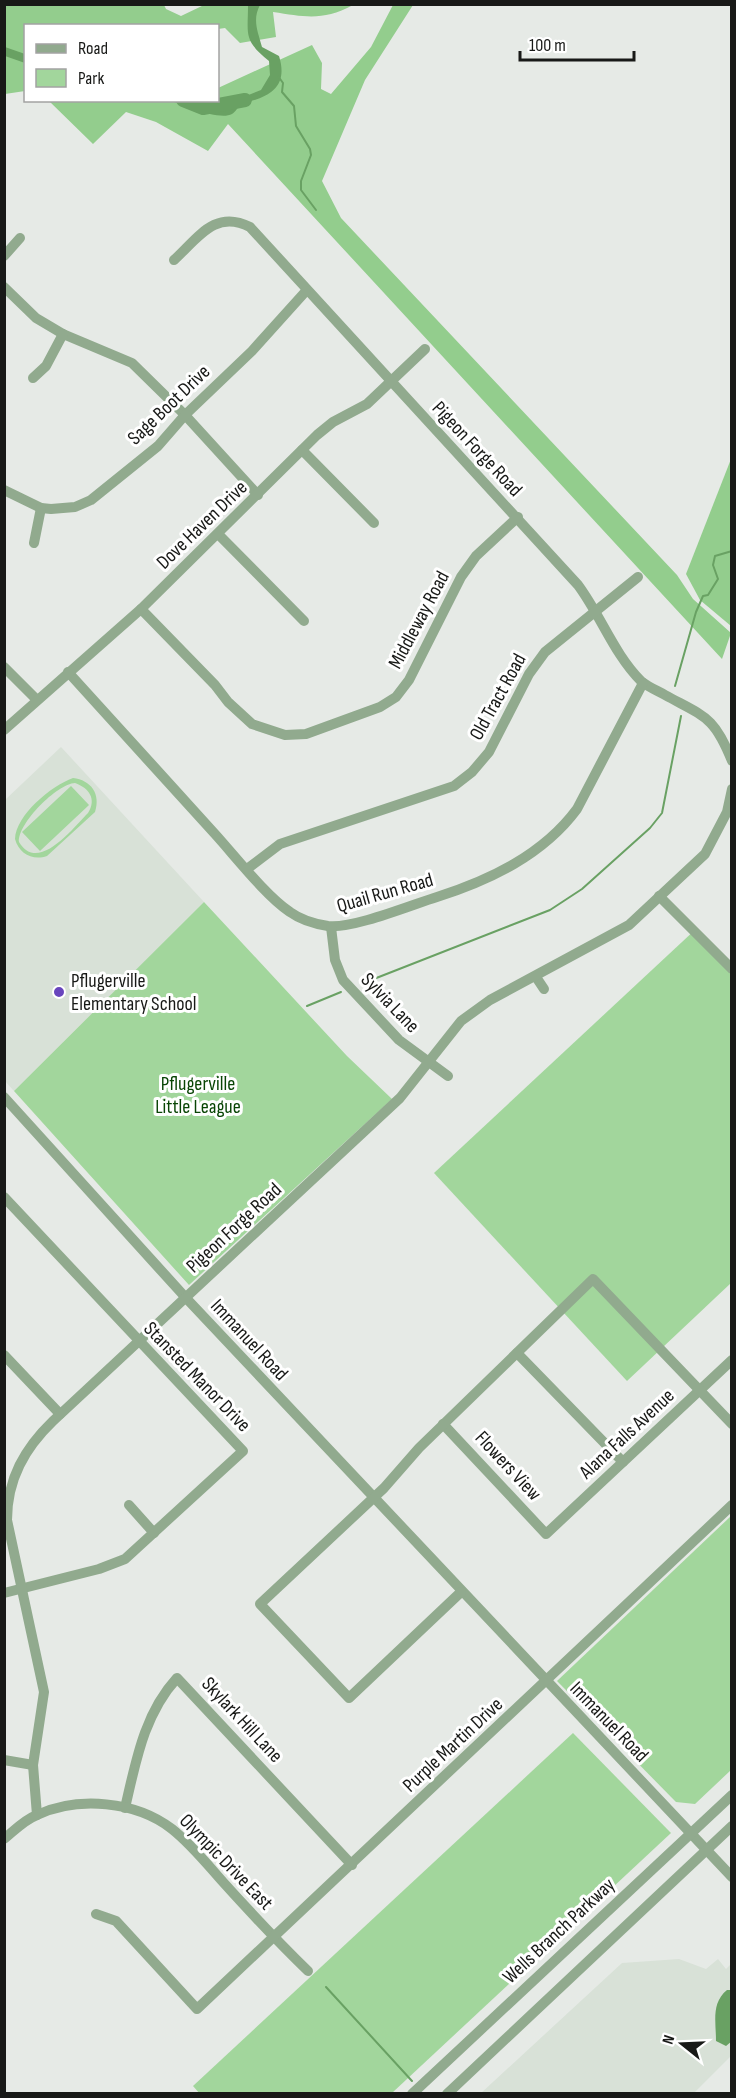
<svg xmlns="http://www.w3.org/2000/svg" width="736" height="2098" viewBox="0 0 736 2098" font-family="'Sofia Sans Condensed',sans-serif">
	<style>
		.built { fill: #d8e1d7 }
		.green { fill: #a2d69c; fill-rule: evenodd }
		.forest { fill: #93cd8d }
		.water { fill: #69a163 }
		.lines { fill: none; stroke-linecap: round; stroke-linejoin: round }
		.stream { stroke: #69a163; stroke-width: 2 }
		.river { stroke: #69a163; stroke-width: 14 }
		.minor { stroke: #91aa8e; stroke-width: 10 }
		.poi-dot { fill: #6845bd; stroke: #fff; stroke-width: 2 }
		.labels { text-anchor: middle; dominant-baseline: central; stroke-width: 6; stroke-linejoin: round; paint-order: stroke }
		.street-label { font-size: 20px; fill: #181917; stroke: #fff }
		.poi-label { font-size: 20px; fill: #181917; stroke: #fff; text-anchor: start }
		.park-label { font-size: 20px; fill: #094505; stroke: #fff }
	</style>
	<rect width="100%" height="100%" fill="#e6eae6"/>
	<g class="built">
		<polygon points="61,747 204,902 14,1091 5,1081 5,800"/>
		<polygon points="679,1959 706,1969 718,1959 726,1969 731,1964 731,2056 694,2093 480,2094 622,1963"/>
	</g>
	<g class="green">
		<path d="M73,778c18,2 28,16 22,34l-48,44c-14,5 -28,-2 -32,-17 1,-24 36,-53 58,-61zM75,783c14,5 22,16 13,30 -15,15 -50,61 -69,29 -1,-19 38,-58 56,-59z"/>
		<polygon points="71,786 89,805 40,851 22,832"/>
		<polygon points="204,902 347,1056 392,1099 189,1285 14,1091"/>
		<polygon points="697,928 731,969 731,1283 627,1381 434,1173"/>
		<polygon points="731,1516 731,1770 695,1804 676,1802 557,1681"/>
		<polygon points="573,1733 671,1833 392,2093 200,2094 193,2086"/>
	</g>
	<g class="forest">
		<path d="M4,5h160l2,4 15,7 23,-11h149c-30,16 -47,12 -80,7l3,25 -36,6 -15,-15 -7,1v-3h-192l-1,65 -20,3z"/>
		<polygon points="393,5 413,5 365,80 322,181 341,218 677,575 693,599 731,633 722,659 228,124 208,151 156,122 126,112 93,144 49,101 218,100 218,88 312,45 322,63 321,89 331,94 371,47"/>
		<polygon points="731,459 731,626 700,600 686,574"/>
	</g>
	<g class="water">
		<path d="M248,5h12c-8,15 -2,27 2,42l17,9c10,32 -11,42 -37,47 -4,3 -6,9 -10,11 -13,7 -48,-9 -61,-13h32l18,5 40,-16 9,-15 -1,-14c-26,-21 -21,-26 -21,-56z"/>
		<polygon points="5,47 25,54 25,63 5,56"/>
		<path d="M727,1990h4l1,51 -6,5 -10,-5c0,-19 -5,-38 11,-51z"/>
	</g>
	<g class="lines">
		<g class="stream">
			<polyline points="278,76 283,83 282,92 294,106 296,126 310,149 311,155 301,181 301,190 316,210"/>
			<polyline points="675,686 696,612 703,596 708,595 718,579 713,565 715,556 732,551"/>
			<polyline points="361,984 550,910 582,889 650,828 662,813 681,716"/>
			<polyline points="307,1006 341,992"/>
			<polyline points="326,1987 412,2081"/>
		</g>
		<polyline class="river" points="183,100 203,108 245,100"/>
		<g class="minor">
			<polyline points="4,256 20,238"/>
			<path d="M174,260c24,-22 41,-51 76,-33l328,358c23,31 36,69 63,96 7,6 17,10 24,14 40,22 49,21 67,66"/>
			<polyline points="4,287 36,318 63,334 132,363 185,415 258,495"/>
			<polyline points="33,378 46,366 63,334"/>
			<polyline points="302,450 374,523"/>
			<polyline points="4,490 41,508 51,509 75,507 91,500 158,446 185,415 252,351 306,291"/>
			<polyline points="218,534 304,621"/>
			<polyline points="34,543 41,508"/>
			<polyline points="141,609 215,685 228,702 252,724 285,735 306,734 380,707 396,697 409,680 461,577 476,556 518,517"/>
			<polyline points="4,667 37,700"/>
			<path d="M68,672c49,54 98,108 147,162 20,22 51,62 75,78 11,8 25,12 38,14 25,3 83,-21 109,-29 53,-17 106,-42 140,-88l66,-126"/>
			<polyline points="4,730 141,609 317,435 333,422 367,404 425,349"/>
			<polyline points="247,869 280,844 454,786 472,772 489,752 529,674 545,652 638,577"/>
			<polyline points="659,896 732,969"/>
			<polyline points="331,927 335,960 343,980 399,1040 448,1076"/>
			<polyline points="536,977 544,989"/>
			<polyline points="4,1097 186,1298 732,1877"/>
			<polyline points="4,1197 243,1451 125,1559 99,1569 4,1593"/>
			<polyline points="517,1353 623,1462"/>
			<polyline points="4,1355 60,1414"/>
			<polyline points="443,1424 546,1534 732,1360"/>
			<polyline points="129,1505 154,1533"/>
			<polyline points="461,1592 349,1698 260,1604 384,1488 419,1448 593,1279 732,1424"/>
			<polyline points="4,1760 33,1765"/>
			<path d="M125,1808c11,-47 19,-94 52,-130l175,187"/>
			<path d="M37,1815l-4,-50 11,-73 -37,-172c0,-41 18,-72 46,-99l347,-323 61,-77 29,-21 139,-75 76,-71 22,-42 5,-23"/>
			<path d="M4,1839c11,-9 20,-19 33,-24 41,-19 99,-14 135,14 19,15 35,35 51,53 28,31 56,61 85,89"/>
			<polyline points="96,1914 116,1921 197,2009 732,1505"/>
			<polyline points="412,2094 732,1795"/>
			<polyline points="447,2094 732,1826"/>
		</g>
	</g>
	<circle class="poi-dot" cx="59" cy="992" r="6"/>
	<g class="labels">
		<g class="street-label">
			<text transform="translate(169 405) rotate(-44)">Sage Boot Drive</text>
			<text transform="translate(477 449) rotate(47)">Pigeon Forge Road</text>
			<text transform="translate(202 525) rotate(-44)">Dove Haven Drive</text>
			<text transform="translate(419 620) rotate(-62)">Middleway Road</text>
			<text transform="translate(498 697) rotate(-61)">Old Tract Road</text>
			<text transform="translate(385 893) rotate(-16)">Quail Run Road</text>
			<text transform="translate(390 1003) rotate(46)">Sylvia Lane</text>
			<text transform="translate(234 1228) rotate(-43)">Pigeon Forge Road</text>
			<text transform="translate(249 1340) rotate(47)">Immanuel Road</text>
			<text transform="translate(197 1377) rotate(46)">Stansted Manor Drive</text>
			<text transform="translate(627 1434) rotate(-43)">Alana Falls Avenue</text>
			<text transform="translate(508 1466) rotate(47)">Flowers View</text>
			<text transform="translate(242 1720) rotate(47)">Skylark Hill Lane</text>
			<text transform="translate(609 1722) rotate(46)">Immanuel Road</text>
			<text transform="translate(453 1745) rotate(-43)">Purple Martin Drive</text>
			<text transform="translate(226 1862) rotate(46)">Olympic Drive East</text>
			<text transform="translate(559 1931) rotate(-43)">Wells Branch Parkway</text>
		</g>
		<g class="poi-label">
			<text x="71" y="981">Pflugerville<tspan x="71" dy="23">Elementary School</tspan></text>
		</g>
		<g class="park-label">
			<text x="198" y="1084">Pflugerville<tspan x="198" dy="23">Little League</tspan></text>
		</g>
	</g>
	<rect width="736" height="2098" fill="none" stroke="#181917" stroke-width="12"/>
	<rect x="24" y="24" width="195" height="78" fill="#ffffff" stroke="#a3a3a2" stroke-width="1.5"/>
	<rect x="36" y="44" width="30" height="9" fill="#91aa8e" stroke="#a3a3a2" stroke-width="1.5"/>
	<text x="78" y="54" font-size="18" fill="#181917">Road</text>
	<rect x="36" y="69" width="30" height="18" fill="#a2d69c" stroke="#a3a3a2" stroke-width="1.5"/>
	<text x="78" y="84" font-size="18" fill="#181917">Park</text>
	<g transform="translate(682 2044) rotate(288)" stroke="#ffffff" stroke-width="4.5" paint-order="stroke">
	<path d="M0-4.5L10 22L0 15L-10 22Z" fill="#181917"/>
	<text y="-9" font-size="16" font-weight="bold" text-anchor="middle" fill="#181917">N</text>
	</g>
	<path d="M520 51v9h114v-9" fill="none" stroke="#181917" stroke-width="3"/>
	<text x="529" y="51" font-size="18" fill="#181917" stroke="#ffffff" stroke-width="4.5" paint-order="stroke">100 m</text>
</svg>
